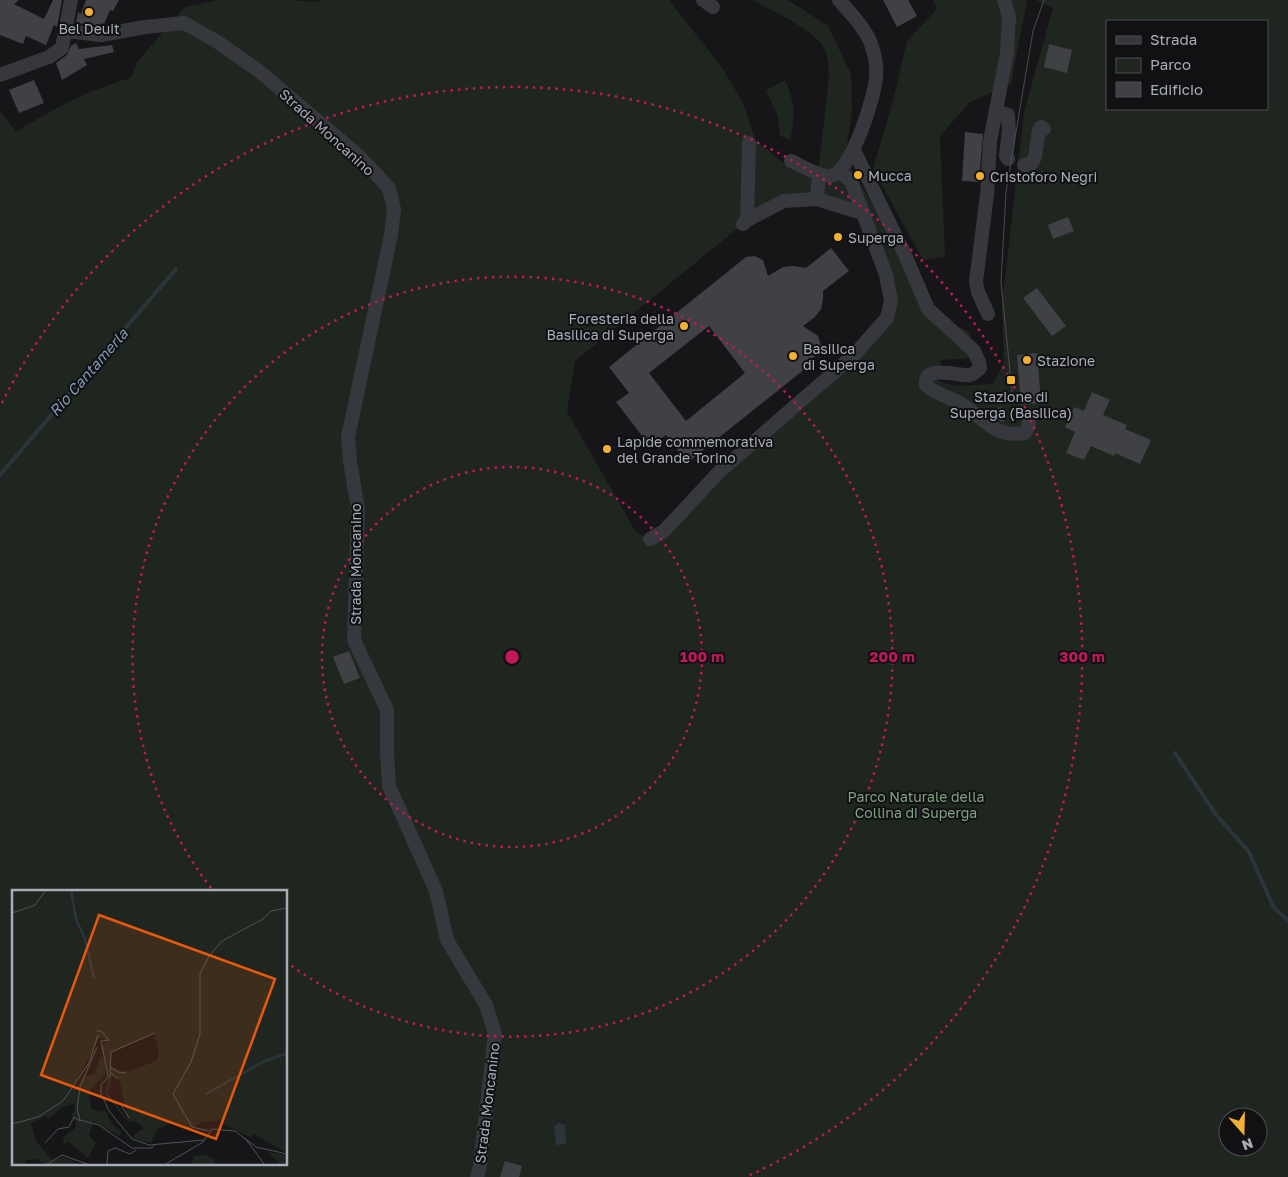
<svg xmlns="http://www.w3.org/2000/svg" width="1288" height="1177" viewBox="0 0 1288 1177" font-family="'Golos Text',sans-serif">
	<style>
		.green { fill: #1e261f; fill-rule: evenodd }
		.water { fill: #2c353c }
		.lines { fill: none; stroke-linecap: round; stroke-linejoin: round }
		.stream { stroke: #2c353c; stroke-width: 4 }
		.building { fill: #404145; fill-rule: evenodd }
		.minor { stroke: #37383d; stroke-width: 14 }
		.tram { stroke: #4a4c52; stroke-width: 1 }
		.ring { fill: none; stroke: #c2185b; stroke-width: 2.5; stroke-dasharray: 2.5 5 }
		.poi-dot { fill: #f2b134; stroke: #111113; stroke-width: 2 }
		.labels { text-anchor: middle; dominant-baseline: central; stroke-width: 4; stroke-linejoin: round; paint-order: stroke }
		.poi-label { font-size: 14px; fill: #a8adb8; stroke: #111113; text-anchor: start }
		.street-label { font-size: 14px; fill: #a8adb8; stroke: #111113 }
		.park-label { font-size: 14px; fill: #7fa381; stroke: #111113 }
		.water-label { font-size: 15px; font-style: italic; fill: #7f9bb3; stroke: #111113 }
		.inset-river { fill: none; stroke: #2c353c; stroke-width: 2.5 }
		.inset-road { fill: none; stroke: #505258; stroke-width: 1 }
		.view { fill: #e8590c; fill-opacity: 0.15; stroke: #e8590c; stroke-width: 2.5 }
		.inset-edge { fill: none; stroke: #a8adb8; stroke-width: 2.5 }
		.centre { fill: #c2185b; stroke: #111113; stroke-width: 2.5 }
		.ring-label { font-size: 15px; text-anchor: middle; font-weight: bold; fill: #c2185b; stroke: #111113; stroke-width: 4; stroke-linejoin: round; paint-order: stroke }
	</style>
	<rect width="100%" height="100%" fill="#161618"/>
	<g class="green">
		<path d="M219,0h72l26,2 3,-2h349l54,69 20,34 13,38 36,29 17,2 10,-7 10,-89c0,-10 -1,-22 -7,-31 -12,-17 -50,-34 -69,-45h35l40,26 23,48 1,36 -5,35 5,25 87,148 29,13 12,22 -8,5 -31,2 -3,21 18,5 37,-2 11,-22 -2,-57 22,-193 29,-104 -17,-8h252v1177h-1288v-1066l16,21c39,-24 71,-42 115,-54l6,-16 48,-55zM1107,21h160v88h-160zM817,199l45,14 24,62 1,43 -237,221 -14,-7 -69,-120 8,-51 168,-137 41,-23zM14,891h272v272h-272zM1228,1117h30v30h-30z"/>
		<polygon points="933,0 1027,0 1011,84 970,102 940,136 945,257 923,260 873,169 894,97 907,41 937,9"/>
		<path d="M785,80c10,23 11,36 5,60l-10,-4 -2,-19 -12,-27z"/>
	</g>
	<polygon class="water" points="558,1123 565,1125 566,1144 556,1145 554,1127"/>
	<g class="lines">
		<g class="stream">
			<polyline points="0,475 176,269"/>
			<polyline points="1175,753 1217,816 1249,852 1274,908 1288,920"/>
		</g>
	</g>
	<g class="building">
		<polygon points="0,0 19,0 14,4 44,19 53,0 62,0 57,27 54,25 46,45 26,36 23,44 0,35"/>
		<polygon points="86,0 119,0 113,11 110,10 104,24 101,23 100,26 76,23 78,12 81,14"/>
		<polygon points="883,0 908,0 917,16 897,27"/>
		<polygon points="76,43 79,49 112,45 114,52 84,59 87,65 62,80 56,63 67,55 71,46"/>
		<polygon points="1049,44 1072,50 1067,73 1044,67"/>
		<polygon points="34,80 44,103 19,113 9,90"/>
		<polygon points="965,132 983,134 979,182 962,181"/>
		<polygon points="1068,217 1074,231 1053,239 1048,225"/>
		<path d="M831,248l18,23 -26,20v8l-2,10 -6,8 -12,9 15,10 3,9 -2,9 -13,8v6l-119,95 -21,-28 -16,11 -34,-44 13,-9 -20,-26 137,-110 9,-1 8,4 5,16 15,-9 10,-1 13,2zM709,326l36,47 -59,48 -37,-48z"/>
		<polygon points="1037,288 1066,326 1052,336 1023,298"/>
		<polygon points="1037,353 1041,403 1021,405 1017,355"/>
		<polygon points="1092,392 1110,400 1103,415 1127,425 1125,429 1151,440 1140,464 1115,453 1114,456 1091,446 1084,460 1066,453 1075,432 1065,427 1074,407 1084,411"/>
		<polygon points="1002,407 1004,422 1000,421 984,410"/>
		<polygon points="349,651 360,678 344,684 333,657"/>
		<polygon points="505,1161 522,1166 519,1177 500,1177"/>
	</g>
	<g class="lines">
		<g class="minor">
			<polyline points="703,0 713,7"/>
			<polyline points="66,31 101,35 145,27 184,23 216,41 259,71 359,156 389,188 394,209 391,235 348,437 350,461 358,509 354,640 387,710 387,753 389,786 436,891 447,940 486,1005 495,1034 480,1166 477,1177"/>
			<polyline points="0,75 49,57 62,48 71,0"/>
			<polyline points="995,116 1002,113 1008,115 1009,130 1006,156 1008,159"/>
			<path d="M854,150l51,105 23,54 46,42 5,11 1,6c-3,3 -6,6 -10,7 -11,2 -47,-12 -44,10 6,7 24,13 34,18 24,14 32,35 65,30l3,-6 1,-6"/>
			<path d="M791,161c9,4 33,19 42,14 20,-8 41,-77 43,-97 1,-9 -1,-22 -4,-31 -4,-16 -22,-34 -33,-47"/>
			<polyline points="1024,165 1031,164 1035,157 1039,130 1041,127 1044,129"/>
			<polyline points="817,199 819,174"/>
			<polyline points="747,220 749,143"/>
			<polyline points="743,224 747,220 784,201 817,199 862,213"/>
			<polyline points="988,314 978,292 976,281 987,195 990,141 1007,53 1009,17 1004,0"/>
			<polyline points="650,539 664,531 719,472 855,354 887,318 891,301 886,275 851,181 839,171"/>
		</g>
		<polyline class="tram" points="1012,392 1001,282 1006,192 1033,31 1044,0"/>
	</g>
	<g class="ring">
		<circle cx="512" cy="657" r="190"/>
		<path d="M211 888A380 380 0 1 1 289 964"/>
		<path d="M2 403A570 570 0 1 1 748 1176"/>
	</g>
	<g class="poi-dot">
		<circle cx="89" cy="12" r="5"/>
		<circle cx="858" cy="175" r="5"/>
		<circle cx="980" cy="176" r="5"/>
		<circle cx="838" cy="237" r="5"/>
		<circle cx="684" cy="326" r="5"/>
		<circle cx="793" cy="356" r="5"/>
		<circle cx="1027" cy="360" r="5"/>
		<rect x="1006" y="375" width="10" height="10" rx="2.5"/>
		<circle cx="607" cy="449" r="5"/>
	</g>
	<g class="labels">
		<g class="poi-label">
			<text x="89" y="28" text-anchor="middle">Bel Deuit</text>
			<text x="868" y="175">Mucca</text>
			<text x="990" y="176">Cristoforo Negri</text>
			<text x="848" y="237">Superga</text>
			<text x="674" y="318" text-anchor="end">Foresteria della<tspan x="674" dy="16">Basilica di Superga</tspan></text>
			<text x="803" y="348">Basilica<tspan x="803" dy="16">di Superga</tspan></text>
			<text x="1037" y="360">Stazione</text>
			<text x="1011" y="396" text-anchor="middle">Stazione di<tspan x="1011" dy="16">Superga (Basilica)</tspan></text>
			<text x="617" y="441">Lapide commemorativa<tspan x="617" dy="16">del Grande Torino</tspan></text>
		</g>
		<g class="street-label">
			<text transform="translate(327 132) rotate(42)">Strada Moncanino</text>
			<text transform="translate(355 564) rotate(-90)">Strada Moncanino</text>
			<text transform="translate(487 1103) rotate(-83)">Strada Moncanino</text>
		</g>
		<g class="park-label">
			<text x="916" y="796">Parco Naturale della<tspan x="916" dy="16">Collina di Superga</tspan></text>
		</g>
		<g class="water-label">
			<text transform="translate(88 372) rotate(-49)">Rio Cantamerla</text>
		</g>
	</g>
	<g transform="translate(12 890)">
		<rect width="275" height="275" fill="#161618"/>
		<path d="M0,0h275v263l-33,-19 -4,3 -28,-13 -1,-4 -19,2 -11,7 -18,-6 -16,6 -6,14 -11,-2 -8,-5 12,-8 -9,-7 -7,1 -23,-28 4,-20 -8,-28 6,-5 -7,-4 -26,49 2,2 7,-11 12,-3 5,-17 4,1 2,15 -17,18 2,17 8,4 6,-2 7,14 9,7 -1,5 -27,-15 -4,14 7,8 -8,15 -19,-16 -5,2 -1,-6 12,-10 1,-6 -5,-6 4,-6 -1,-6 -12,3 -13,12 -4,-3 -14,8 6,18 16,19 10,-4 17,8h-35l-8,-6 -11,1 -2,5h-12zM142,143l5,22 -3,6 -30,11 -16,-5v-13zM101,186l7,6 8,38 -21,-28zM256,262l19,3v10h-7zM195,265l8,5 -2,5h-22l3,-9z" fill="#1e261f" fill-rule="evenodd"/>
		<path class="inset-river" d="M59,0l5,29 9,20 9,39M194,204l55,-31 26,-10"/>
		<path class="inset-road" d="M0,23l23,-8 11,-15M85,141h4l8,9M85,157l-17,40 -3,22 3,11 19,5 33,23h20l2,-3M98,177l10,6 6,-1M99,184l-10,11v8l8,18 23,28 17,6 55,-5M96,186l-7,-35 8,-1M105,188l-7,-6 1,-20 44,-19M108,213l9,15M0,234l26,-7 25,-16 26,-38 9,-28M197,241l-17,-4 -19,-33 18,-32 9,-28v-60l9,-18 13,-15 41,-22 8,-8 16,-3M233,248l20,27M33,253l13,-14 11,-2 5,-10 6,4M34,275l16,-10 28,10M95,275l1,-14 7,-3 15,6 6,-4M152,275l39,-23 9,-13 23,2 21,16 31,7"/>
		<path class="view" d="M87,25l176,64 -59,160 -175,-64z"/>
		<rect width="275" height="275" class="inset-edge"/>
	</g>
	<circle cx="512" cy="657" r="8" class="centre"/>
	<g class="ring-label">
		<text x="702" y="662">100 m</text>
		<text x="892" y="662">200 m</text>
		<text x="1082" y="662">300 m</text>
	</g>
	<rect x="1106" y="20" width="162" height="90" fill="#111113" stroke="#4d4f55"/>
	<rect x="1116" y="36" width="25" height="8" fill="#37383d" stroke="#4d4f55"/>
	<text x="1150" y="45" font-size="15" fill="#a8adb8">Strada</text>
	<rect x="1116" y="58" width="25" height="15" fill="#1e261f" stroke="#4d4f55"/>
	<text x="1150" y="70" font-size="15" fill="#a8adb8">Parco</text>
	<rect x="1116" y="82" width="25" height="15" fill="#404145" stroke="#4d4f55"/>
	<text x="1150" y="95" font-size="15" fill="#a8adb8">Edificio</text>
	<g transform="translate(1243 1132) rotate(160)"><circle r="24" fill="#111113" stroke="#4d4f55"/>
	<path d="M0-4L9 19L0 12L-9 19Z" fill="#f2b134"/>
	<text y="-8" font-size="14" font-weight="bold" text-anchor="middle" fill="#a8adb8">N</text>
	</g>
</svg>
